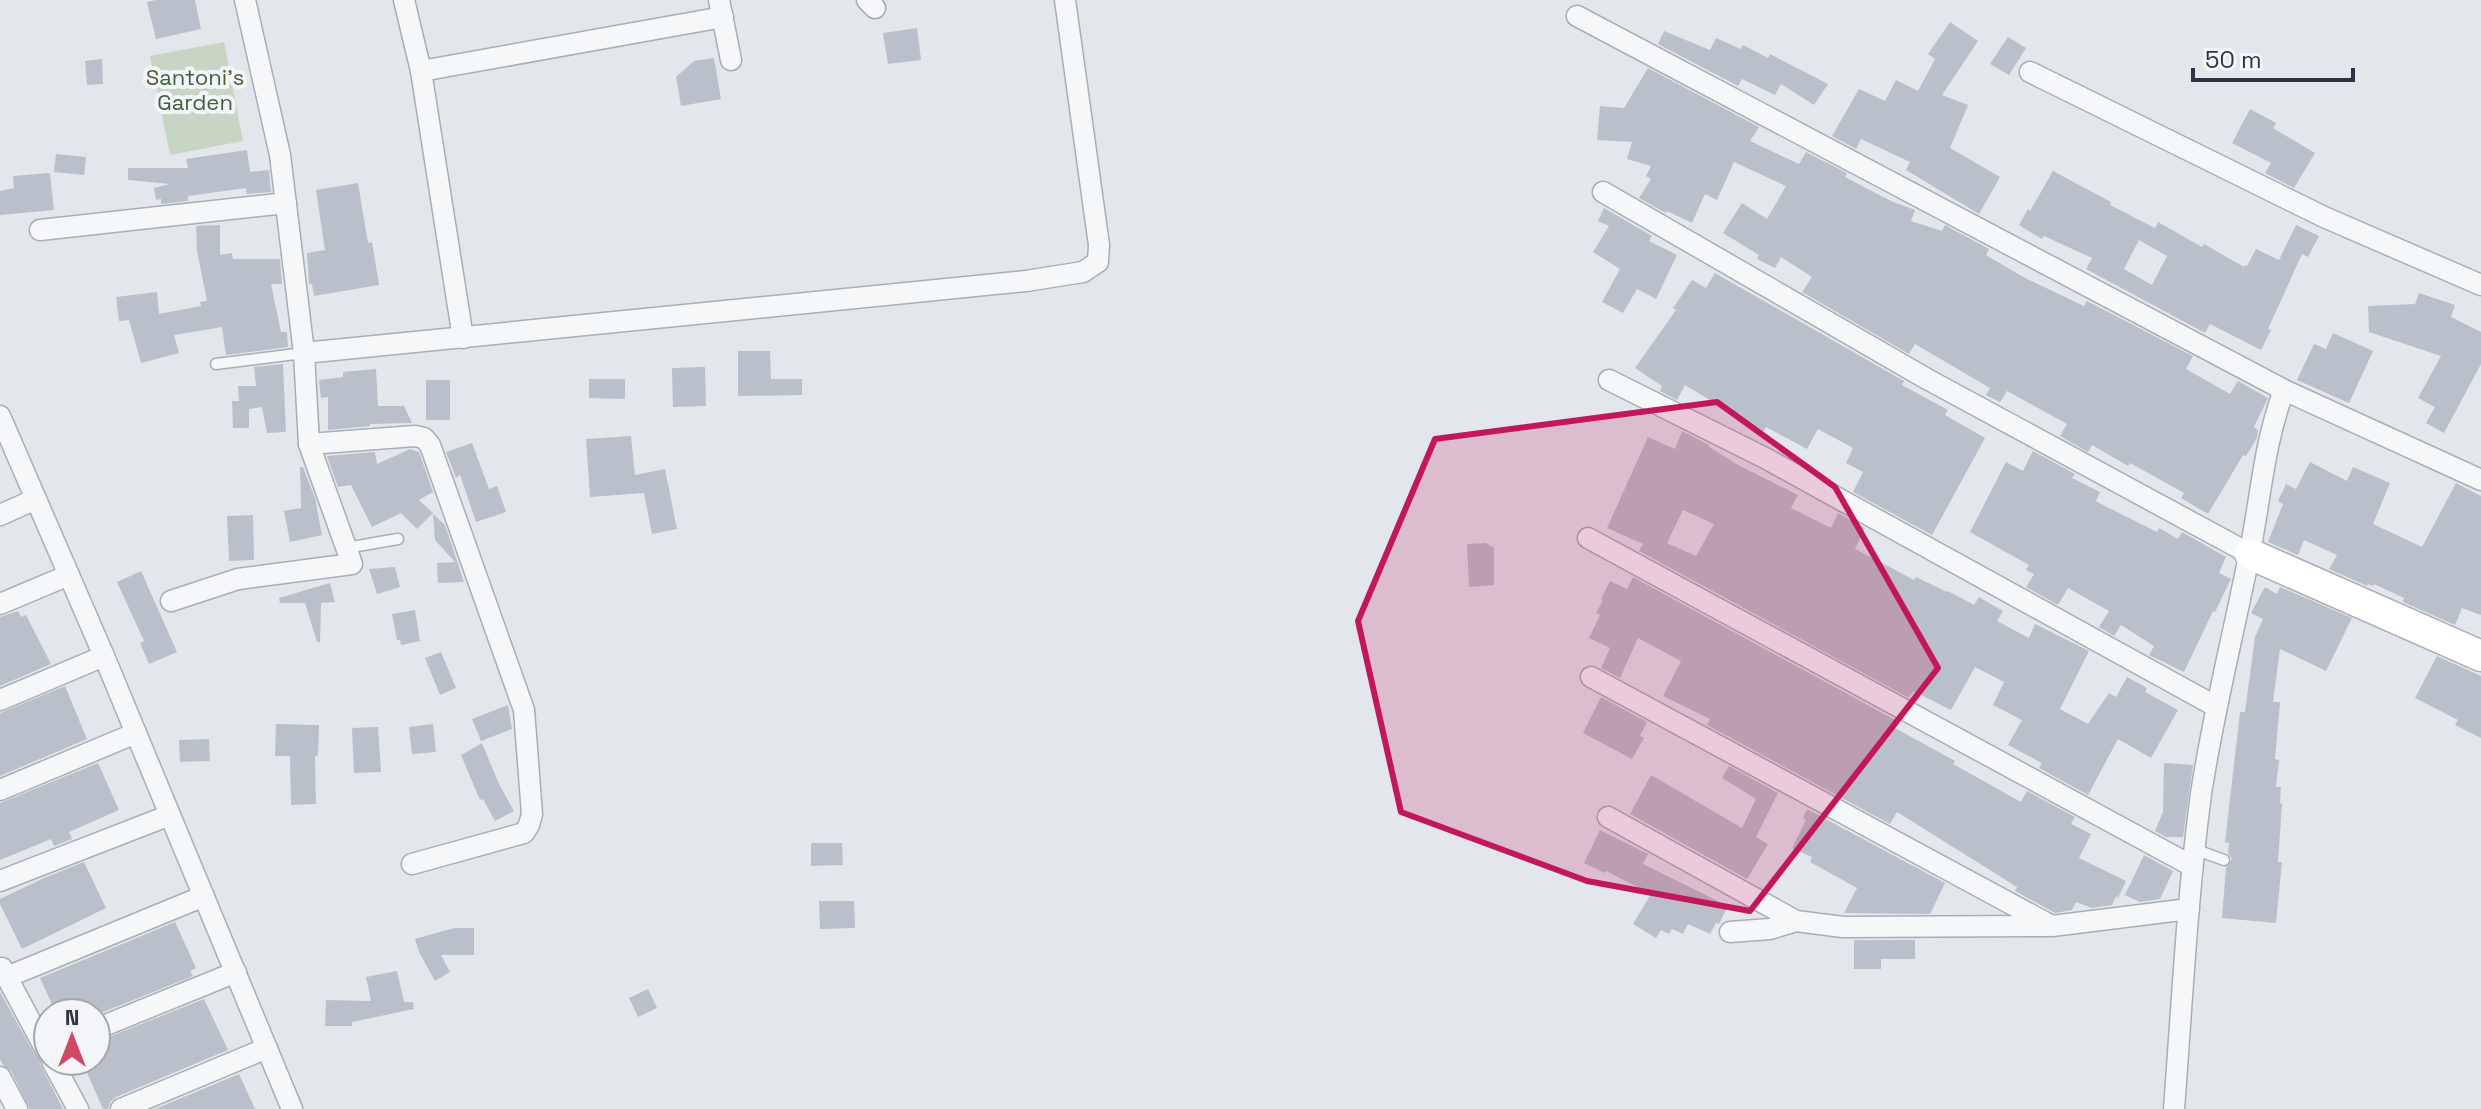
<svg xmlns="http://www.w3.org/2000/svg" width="2481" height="1109" viewBox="0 0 2481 1109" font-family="'Space Grotesk',sans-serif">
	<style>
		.green { fill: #c9d5c4 }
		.building { fill: #bac0c9; fill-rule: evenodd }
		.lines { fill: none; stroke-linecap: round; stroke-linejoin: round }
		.lane-casing { stroke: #a8aeb6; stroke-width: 13 }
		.street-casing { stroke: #a8aeb6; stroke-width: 23 }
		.secondary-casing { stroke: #a8aeb6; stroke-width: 33 }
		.lane { stroke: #f6f7f9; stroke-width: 10 }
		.street { stroke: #f6f7f9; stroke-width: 20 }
		.secondary { stroke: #fff; stroke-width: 30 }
		.marked { fill: #c2185b; fill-opacity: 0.2; stroke: #c2185b; stroke-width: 6; stroke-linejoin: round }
		.labels { text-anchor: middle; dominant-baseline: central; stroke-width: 8; stroke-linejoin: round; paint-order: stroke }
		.park-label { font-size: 22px; fill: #425f38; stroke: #f3f5f8 }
	</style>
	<rect width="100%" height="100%" fill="#e3e7eb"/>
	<polygon class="green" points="224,42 243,141 170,155 150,56"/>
	<g class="building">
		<polygon points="156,0 195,0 201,29 156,39 147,2"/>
		<polygon points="1950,22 1978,41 1942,95 1968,105 1950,148 2000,177 1979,214 1906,170 1910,162 1861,139 1856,149 1832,136 1859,89 1885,101 1896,80 1918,91 1935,59 1928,54"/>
		<polygon points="917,28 921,60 888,64 883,33"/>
		<polygon points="1664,31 1710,50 1716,38 1741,49 1743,45 1768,58 1770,54 1828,84 1814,105 1781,84 1775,95 1742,79 1738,86 1658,44"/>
		<polygon points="2008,37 2026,48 2009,75 1990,64"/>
		<polygon points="714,58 721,99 681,106 676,77 694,61"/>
		<polygon points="102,59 103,84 87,85 85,61"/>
		<polygon points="1648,68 1759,127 1750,141 1799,164 1806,152 1847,173 1845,177 1891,201 1915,210 1911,221 1942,231 1945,225 1989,249 1986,255 2025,278 2084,306 2087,301 2193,356 2186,369 2230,394 2238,381 2268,398 2254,427 2258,430 2257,438 2246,456 2243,455 2208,514 2181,498 2184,493 2130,463 2128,466 2092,445 2088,452 2060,436 2067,424 2007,391 2000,402 1986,395 1990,388 1915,344 1909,354 1802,292 1812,277 1781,257 1775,268 1757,259 1759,255 1723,233 1742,203 1767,219 1786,186 1734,162 1717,200 1705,194 1692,223 1667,211 1666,213 1639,198 1651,179 1646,176 1651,166 1627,159 1632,142 1597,140 1600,106 1624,108"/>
		<polygon points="2250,109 2276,123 2273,128 2315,153 2294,188 2265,173 2271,163 2232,143"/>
		<polygon points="247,150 250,172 269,170 271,192 247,194 246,188 188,196 188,201 161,204 161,199 156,200 154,188 170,184 128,180 128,168 188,168 186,159"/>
		<polygon points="56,154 86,157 84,175 54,172"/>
		<path d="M2053,171l58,31 -1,3 45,23 3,-6 44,25 2,-3 40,23 1,-2 2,1 9,-17 23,11 17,-35 23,11 -11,21 -6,-3 -34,75 3,1 -10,20 -51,-26 -5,9 -119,-64 6,-11 -48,-22 -2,3 -23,-14 9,-16 2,2zM2139,240l28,16 -15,29 -28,-16z"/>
		<polygon points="50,173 54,210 0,215 0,191 14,188 13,176"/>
		<polygon points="358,183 368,243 372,242 379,285 314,296 312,284 309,284 307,253 325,250 316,190"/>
		<polygon points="1604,208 1652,236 1649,241 1677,255 1656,299 1637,289 1623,313 1602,302 1620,269 1593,252 1609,226 1598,221"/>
		<polygon points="220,225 220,255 232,253 233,259 280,259 282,284 271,284 281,332 287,332 288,347 226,355 222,327 174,335 179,353 141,363 129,320 119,321 116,297 157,292 159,314 201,306 200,302 207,301 197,251 196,226"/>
		<polygon points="1715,273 1904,381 1902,385 1948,410 1945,415 1985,438 1932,535 1853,492 1863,472 1846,463 1853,448 1818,429 1807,449 1766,427 1763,432 1685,385 1677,400 1660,391 1662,386 1635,368 1676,310 1673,308 1692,280 1706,288"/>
		<polygon points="2419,293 2455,305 2451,317 2481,332 2481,364 2444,433 2426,423 2435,407 2418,398 2441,356 2369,332 2368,306 2415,304"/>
		<polygon points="2333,333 2373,351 2349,403 2297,380 2314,344 2326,349"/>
		<polygon points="738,351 770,351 771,379 802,379 802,395 738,396"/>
		<polygon points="283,364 286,432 267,433 262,407 249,409 249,428 233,428 232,401 239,401 238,386 256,386 254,367"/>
		<polygon points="705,367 706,406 673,407 672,368"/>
		<polygon points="376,369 378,406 404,406 412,423 370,424 370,426 328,430 328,397 321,398 319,380 343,377 343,372"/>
		<polygon points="589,379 625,379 625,399 589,398"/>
		<rect x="426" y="380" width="24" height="40"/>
		<path d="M1682,431l27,14 -1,1 30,19 60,30 -7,13 40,20 7,-15 27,15 -10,21 29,15 30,16 2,-3 31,15 1,-1 26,14 5,-8 24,14 -6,10 32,17 6,-14 54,27 -29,58 28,15 21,-31 7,4 11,-20 20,11 -2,4 33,18 -27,48 -33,-19 -30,56 -49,-27 3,-5 -34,-18 14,-25 -29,-15 11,-23 -29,-15 -24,43 -38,-19 -4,7 -270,-147 4,-7 -36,-16 41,-91 27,12zM1683,510l31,14 -18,32 -29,-13z"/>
		<polygon points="631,436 635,475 665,469 677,529 652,534 644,493 590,497 586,439"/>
		<polygon points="472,443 489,489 497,486 506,512 476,522 460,475 456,478 446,452"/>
		<polygon points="410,449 419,452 433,492 419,500 433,513 417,529 401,513 372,527 351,485 338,487 327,456 375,452 377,464"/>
		<polygon points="2033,451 2075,474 2072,478 2100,492 2096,501 2101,504 2157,532 2159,528 2178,539 2182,532 2226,557 2219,573 2231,579 2230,581 2215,612 2213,611 2184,672 2149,655 2154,646 2121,625 2114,636 2099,627 2109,611 2068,588 2058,605 2026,587 2034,574 2026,570 2029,565 1970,532 2006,462 2023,471"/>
		<polygon points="2310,462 2347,481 2353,467 2390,483 2373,524 2422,547 2456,483 2481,496 2481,615 2462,608 2455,625 2403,602 2404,598 2374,584 2373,586 2368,584 2367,586 2329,569 2337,555 2304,540 2298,555 2268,542 2283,504 2278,501 2286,484 2296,489"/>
		<polygon points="300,467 303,467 315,498 322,535 290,542 284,511 301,508"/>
		<polygon points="433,514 445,525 464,582 438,583 437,563 455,562 435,540"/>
		<polygon points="253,515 254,560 229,561 227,516"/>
		<polygon points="1486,543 1494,548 1494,585 1469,587 1467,544"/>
		<polygon points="395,567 400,587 377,594 369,569"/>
		<polygon points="141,571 177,652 149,664 140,643 144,641 117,582"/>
		<polygon points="1633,577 1897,721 1895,728 1955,761 1953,764 2021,802 2027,791 2075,817 2071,824 2091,834 2079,858 2126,881 2118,898 2116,896 2112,905 2092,908 2076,902 2072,910 2055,913 2015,891 2017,887 1897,812 1890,824 1707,725 1710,719 1663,696 1681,661 1638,638 1620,678 1601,668 1610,648 1589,638 1600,615 1596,613 1603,600 1601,599 1610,581 1627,589"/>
		<polygon points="330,583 335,602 321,603 320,642 317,642 305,603 280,603 279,598"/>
		<polygon points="2265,587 2277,594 2280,587 2352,618 2326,671 2280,649 2273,702 2280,702 2275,759 2279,760 2276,787 2281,787 2280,803 2282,804 2278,862 2282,862 2276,923 2222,918 2226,868 2232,859 2228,853 2229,843 2225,842 2240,712 2245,712 2255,637 2263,619 2251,613"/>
		<polygon points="415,610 420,641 401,645 400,640 397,640 392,614"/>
		<polygon points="18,611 21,617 26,615 51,664 0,686 0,617"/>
		<polygon points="441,652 456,688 440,695 425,658"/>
		<polygon points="2437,656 2481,676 2481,738 2455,725 2458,720 2415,698"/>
		<polygon points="65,686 87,739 0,776 0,713"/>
		<polygon points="1601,697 1647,722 1640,736 1644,738 1632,759 1583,733"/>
		<polygon points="508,705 512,729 481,741 472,719"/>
		<polygon points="276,724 319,725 318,756 315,756 316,804 291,805 290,756 275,756"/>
		<polygon points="433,724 436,752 412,754 409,727"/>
		<polygon points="378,727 381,772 354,773 352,728"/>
		<polygon points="209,739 210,761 180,762 179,740"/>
		<polygon points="482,743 499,784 514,811 495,821 483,799 480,800 461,755"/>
		<polygon points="98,763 119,810 69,832 72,839 54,846 51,839 0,860 0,803"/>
		<polygon points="2164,763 2193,765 2183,837 2166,837 2155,831 2163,812"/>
		<polygon points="1729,766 1778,793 1756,837 1768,844 1747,879 1630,814 1651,775 1742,828 1756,799 1722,778"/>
		<polygon points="1807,809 1945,883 1930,914 1844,913 1857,888 1810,862 1812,857 1792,848 1806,820 1803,818"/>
		<polygon points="1600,830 1648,854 1643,864 1728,906 1719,924 1716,923 1710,934 1688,924 1683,934 1672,929 1669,934 1661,930 1656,938 1633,924 1651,894 1606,871 1605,873 1584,863"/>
		<polygon points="811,843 842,843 843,865 811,866"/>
		<polygon points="2144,855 2173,871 2160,899 2140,902 2125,895"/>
		<polygon points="84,862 106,908 22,949 0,904 0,899 44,878"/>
		<polygon points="819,901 854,901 855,928 820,929"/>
		<polygon points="175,922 196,968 190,971 193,976 96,1015 96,1013 56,1013 40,978"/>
		<polygon points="454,928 474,928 474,955 441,955 450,972 435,981 419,952 415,939"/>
		<polygon points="1854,940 1915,940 1915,959 1881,959 1881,969 1854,969"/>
		<polygon points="397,971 404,1002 413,1002 414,1009 352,1022 352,1026 325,1026 326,1000 371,1001 366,977"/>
		<polygon points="648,989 657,1008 638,1017 629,998"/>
		<polygon points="0,992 40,1064 63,1109 30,1109 11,1071 3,1065 0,1059"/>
		<polygon points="204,999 228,1050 116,1097 110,1102 108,1109 103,1109 82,1061 96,1061 96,1042"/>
		<polygon points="239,1074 255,1109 155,1109"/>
	</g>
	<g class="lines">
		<g class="lane-casing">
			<g id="lane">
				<polyline points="216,364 304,353"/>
				<polyline points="346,548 398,539"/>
				<polyline points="2194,849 2224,860"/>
			</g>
		</g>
		<g class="street-casing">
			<g id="street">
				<polyline points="245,0 280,155 304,353 1026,281 1083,272 1098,262 1099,245 1065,0"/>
				<polyline points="404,0 421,71 723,17"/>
				<polyline points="719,0 731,60"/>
				<polyline points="867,0 875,8"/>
				<polyline points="1577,16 2284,390 2481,480"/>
				<polyline points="421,71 463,338"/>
				<polyline points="2030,72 2324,217 2481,285"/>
				<polyline points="1603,192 1927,379 2250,554"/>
				<polyline points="40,230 286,203"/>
				<polyline points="1609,380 1765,458 2215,706"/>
				<polyline points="0,416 104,656 292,1109"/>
				<polyline points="309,444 415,436 424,438 430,445 524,710 532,814 529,825 524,833 412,864"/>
				<polyline points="0,515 36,499"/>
				<polyline points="1588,538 2192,866"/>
				<polyline points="171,601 238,579 352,564 309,444 304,353"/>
				<polyline points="0,604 69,575"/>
				<polyline points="1591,677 2052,926 2189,909"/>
				<polyline points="0,700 104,656"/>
				<polyline points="0,790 136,733"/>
				<polyline points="1608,817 1796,921 1843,927 2048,926"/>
				<polyline points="0,881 170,815"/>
				<polyline points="1730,932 1770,929 1796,921"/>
				<polyline points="2,968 48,1054"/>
				<polyline points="7,977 204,896"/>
				<polyline points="96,1029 236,972"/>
				<polyline points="52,1061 78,1109"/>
				<polyline points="0,1077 17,1109"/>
				<polyline points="121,1109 267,1048"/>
				<path d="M2174,1109c8,-105 13,-210 27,-315 12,-80 32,-158 48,-238 12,-58 14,-109 35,-166"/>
			</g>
		</g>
		<g class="secondary-casing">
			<polyline id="secondary" points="2250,554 2481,656"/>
		</g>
		<use href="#lane" class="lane"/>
		<use href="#street" class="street"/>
		<use href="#secondary" class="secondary"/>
	</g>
	<path class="marked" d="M1717,402l118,85 103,181 -188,243 -163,-30 -186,-69 -43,-191 77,-182z"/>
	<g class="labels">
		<g class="park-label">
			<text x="195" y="77">Santoni's<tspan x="195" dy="25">Garden</tspan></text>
		</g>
	</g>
	<g transform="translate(72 1037)"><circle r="38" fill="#f3f5f8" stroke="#a3a8b0" stroke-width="2"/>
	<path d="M0-6L14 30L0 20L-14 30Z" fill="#cf4965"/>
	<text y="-12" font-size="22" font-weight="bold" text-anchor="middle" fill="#2b3544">N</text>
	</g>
	<path d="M2193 68v12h160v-12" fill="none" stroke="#2b3544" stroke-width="4"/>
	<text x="2205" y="68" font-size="24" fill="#2b3544" stroke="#f3f5f8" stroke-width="6" paint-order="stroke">50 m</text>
</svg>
